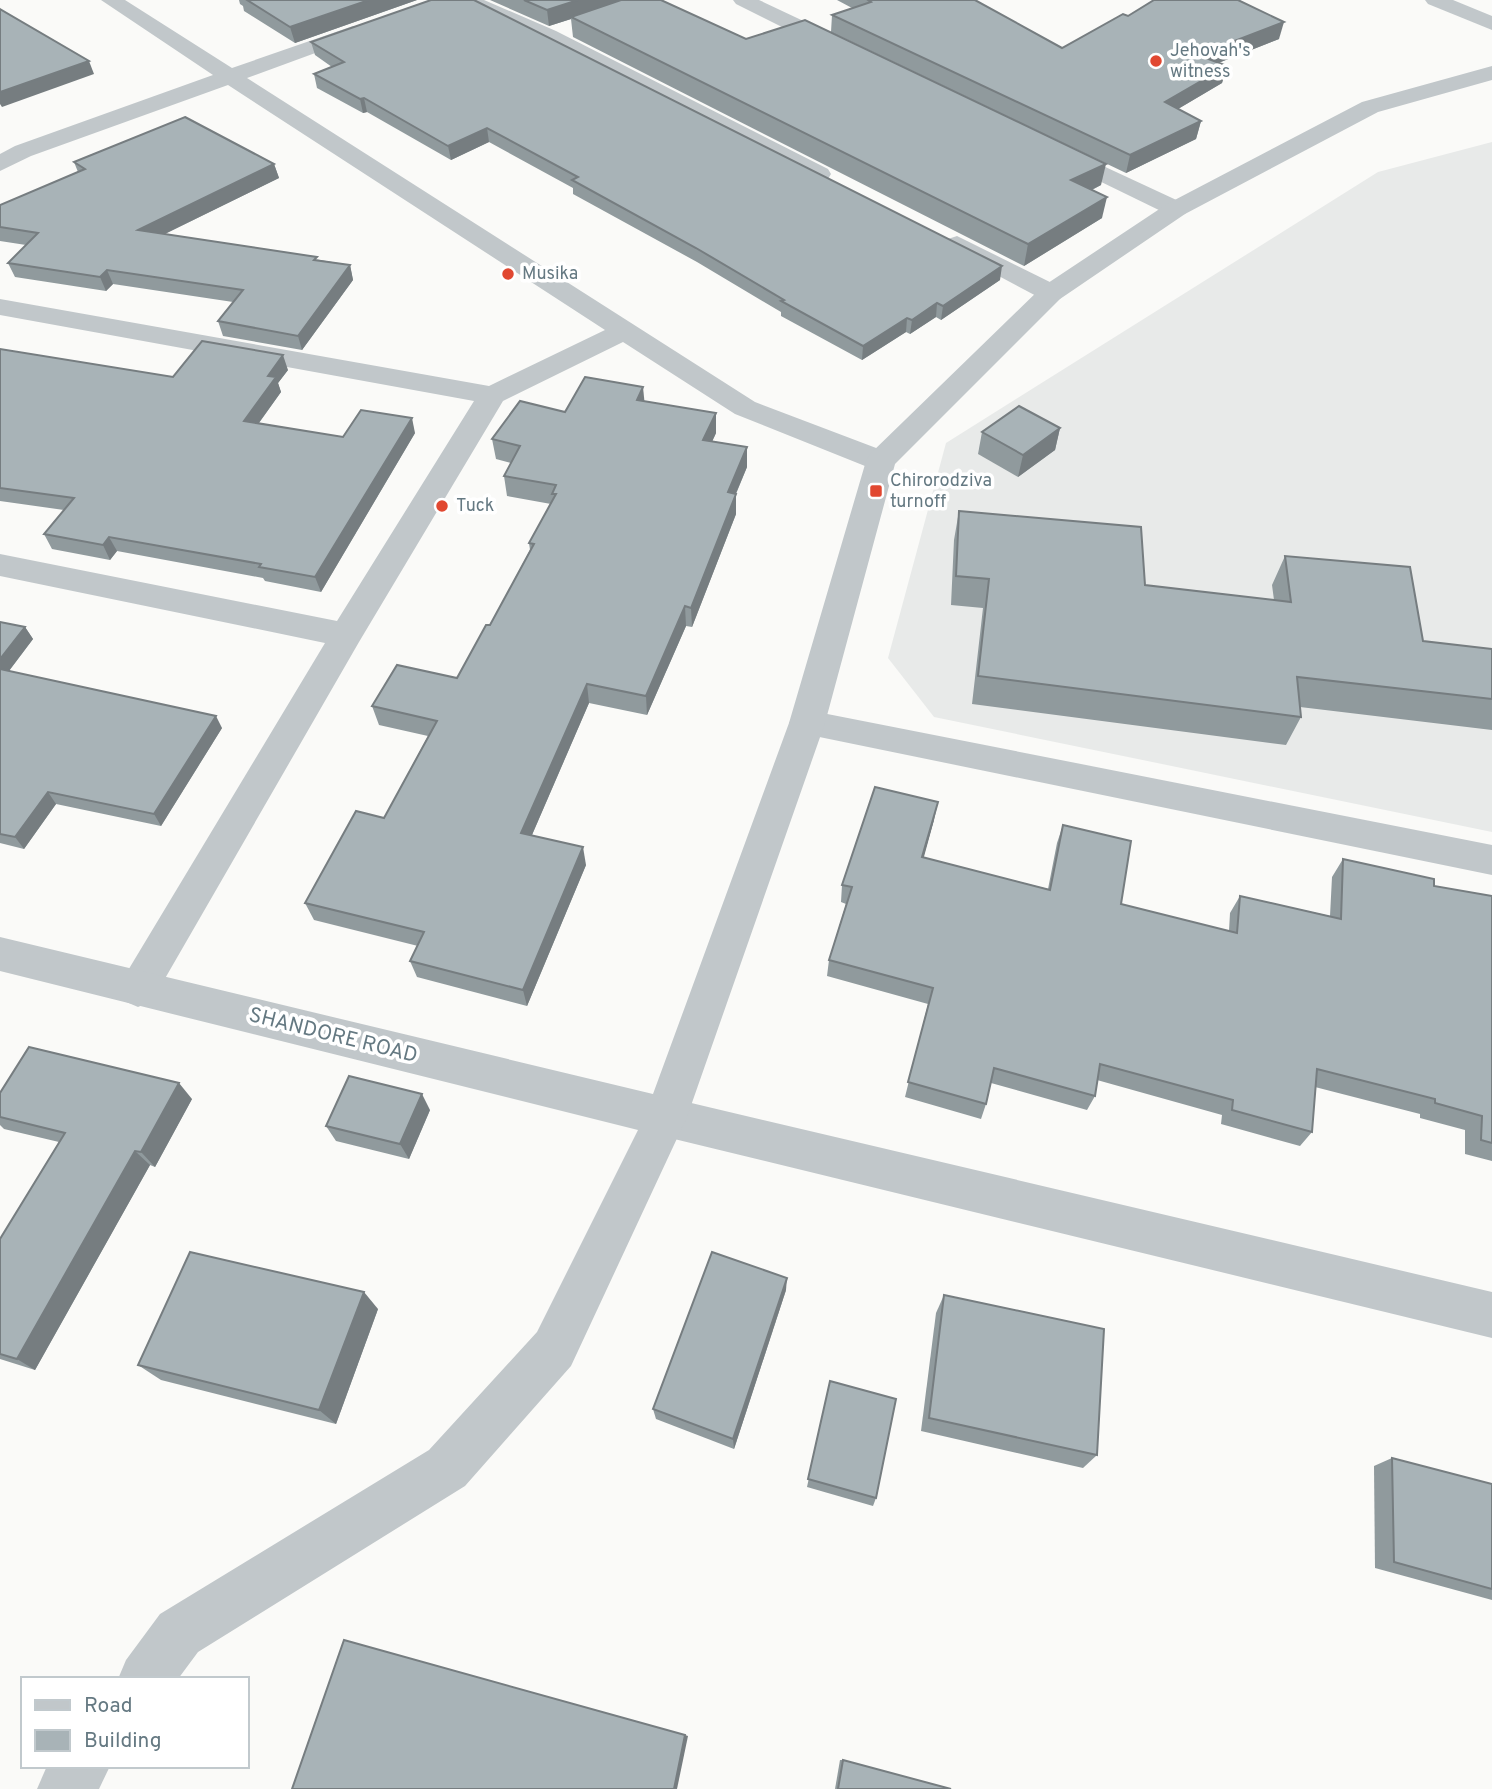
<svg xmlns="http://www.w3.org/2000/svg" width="1492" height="1789" viewBox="0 0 1492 1789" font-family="Overpass,sans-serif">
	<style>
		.built { fill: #e8eae9 }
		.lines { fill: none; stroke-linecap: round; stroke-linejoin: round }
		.minor { fill: #c1c7ca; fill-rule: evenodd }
		.tertiary { fill: #c1c7ca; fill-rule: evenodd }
		.wall { fill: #909a9d }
		.shaded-wall { fill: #767d80 }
		.building { fill: #a8b3b7; stroke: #767d80; stroke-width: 2 }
		.poi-dot { fill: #e14831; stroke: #fff; stroke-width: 2.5 }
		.labels { text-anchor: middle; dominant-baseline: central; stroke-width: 7; stroke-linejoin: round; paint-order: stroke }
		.far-poi-label { font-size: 18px; fill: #657982; stroke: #fff; text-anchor: start }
		.street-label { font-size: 21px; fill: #657982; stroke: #fff }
	</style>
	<rect width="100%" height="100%" fill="#fafaf8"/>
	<polygon class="built" points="1492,142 1492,832 934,717 888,658 946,443 1378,172"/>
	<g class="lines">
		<g class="minor">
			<polygon points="101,0 125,0 232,68 353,26 367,26 371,30 367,34 247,78 755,402 892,454 896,461 892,468 881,471 870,468 735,414 623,342 503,401 359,642 152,1001 138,1007 124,1001 118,989 124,977 325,643 0,576 0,554 337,621 474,401 0,315 0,299 489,386 605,330 228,85 31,156 0,171 0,154 15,146 213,75"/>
			<polygon points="457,0 484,0 556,31 828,169 831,174 828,179 819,181 810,179 540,41 460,4"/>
			<polygon points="733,0 759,0 848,42 851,47 848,52 832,52 736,4"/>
			<polygon points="1425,0 1453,0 1492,16 1492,30 1428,4"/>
			<polygon points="1058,145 1185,204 1188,209 1185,214 1176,216 1167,214 1050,157 1046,152 1050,147"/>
			<polygon points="957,236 1060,287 1064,293 1060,299 1051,301 1042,299 948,249 944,244 948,239"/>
			<polygon points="807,710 1492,845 1492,875 795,732 789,723 795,714"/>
			<polygon points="666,1097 1492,1292 1492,1338 666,1137 651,1131 645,1117 651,1103"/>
		</g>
		<g class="tertiary">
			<polygon points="1492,66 1492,80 1378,112 1185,214 1060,299 895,464 825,723 687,1117 571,1366 465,1486 198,1652 178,1679 118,1679 126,1660 160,1614 429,1450 537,1332 638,1130 0,971 0,937 653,1094 789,723 866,461 870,454 1042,287 1167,204 1362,102"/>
			<polygon points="47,1766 110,1766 99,1789 37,1789"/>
		</g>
	</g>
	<g class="wall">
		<polygon points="239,0 417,0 295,43 244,11 243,6 240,4"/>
		<polygon points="490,0 661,0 746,39 1101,185 1092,190 1102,218 1024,266 573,37 571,19 549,26"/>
		<polygon points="837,0 975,0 1062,48 1128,16 1279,39 1218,63 1227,66 1222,83 1178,109 1201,121 1196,139 1126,173 831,32 832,15 852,8"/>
		<polygon points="311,42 1000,280 941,320 936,317 910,334 906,332 862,360 781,316 781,312 697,262 573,194 573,188 489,142 451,160 367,112 363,113 317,88 314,74 332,67 315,55"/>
		<polygon points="74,162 274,164 279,178 165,234 350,265 353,280 302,350 223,336 218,321 233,302 113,284 106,291 15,277 8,263 26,245 0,241 0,205 78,172"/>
		<polygon points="0,349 173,377 288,370 278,383 281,392 259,423 343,437 415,433 321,592 265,581 263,578 117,551 110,560 52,549 44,534 64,510 0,501"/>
		<polygon points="644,401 716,413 716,433 712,441 747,447 747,467 736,494 736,514 692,627 686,626 647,715 589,703 532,835 586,865 527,1006 417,977 410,961 418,946 314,920 305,903 384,818 428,736 379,725 372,706 457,678 490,625 530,550 529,543 551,504 507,496 504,476 511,463 496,459 492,439 565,412"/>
		<polygon points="1060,428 1055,450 1018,477 978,454 982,432"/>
		<polygon points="959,511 1145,585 1274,600 1272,585 1285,556 1423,641 1492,649 1492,730 1300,707 1301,717 1286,745 972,704 983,608 951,605 954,540"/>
		<polygon points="0,622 25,627 33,639 9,671 222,728 161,826 56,804 24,849 0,843"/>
		<polygon points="934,820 923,858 1048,889 1057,843 1063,825 1121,904 1229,931 1230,913 1240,896 1330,916 1332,877 1343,859 1434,886 1492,896 1492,1161 1465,1154 1465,1130 1420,1118 1420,1114 1315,1087 1312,1132 1300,1146 1221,1124 1222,1115 1097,1080 1095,1096 1087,1110 991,1083 986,1104 981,1119 905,1097 928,1004 827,976 829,960 846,904 841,902 842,885"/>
		<polygon points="0,1093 192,1099 155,1167 150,1165 35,1370 0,1359 0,1239 59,1142 4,1129 0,1125"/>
		<polygon points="430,1110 409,1159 336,1141 326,1126"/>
		<polygon points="786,1290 734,1449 656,1419 653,1409"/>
		<polygon points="944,1295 1097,1455 1083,1468 921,1431 936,1313"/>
		<polygon points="378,1309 336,1424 161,1380 138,1365"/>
		<polygon points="830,1381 876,1498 873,1506 807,1487"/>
		<polygon points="1392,1458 1492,1484 1492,1600 1375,1568 1374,1466"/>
		<polygon points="840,1760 843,1760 951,1789 835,1789"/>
	</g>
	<g class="shaded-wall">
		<polygon points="369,0 417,0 295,43 290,27"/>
		<polygon points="578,0 622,0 571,17 571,19 549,26 547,10"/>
		<polygon points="1284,22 1279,39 1193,73 1198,55"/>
		<polygon points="89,61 94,74 2,107 0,104 0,92"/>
		<polygon points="1227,66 1222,83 1161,119 1165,102"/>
		<polygon points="364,98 367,112 363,113 360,99"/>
		<polygon points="1201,121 1196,139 1126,173 1130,155"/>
		<polygon points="487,128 489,142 451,160 448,146"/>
		<polygon points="274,164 279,178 144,244 138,230"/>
		<polygon points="1106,164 1101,185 1067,202 1071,180"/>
		<polygon points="1107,197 1102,218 1024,266 1028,244"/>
		<polygon points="350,265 353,280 302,350 298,336"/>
		<polygon points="1002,266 1000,280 941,320 943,306"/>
		<polygon points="107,270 113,284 106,291 100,277"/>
		<polygon points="937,303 936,317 910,334 912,320"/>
		<polygon points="907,318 906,332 862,360 863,346"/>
		<polygon points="283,355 288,370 278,383 281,392 250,435 244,421 268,376"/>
		<polygon points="643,387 645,407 637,400"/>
		<polygon points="716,413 716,433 704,460 703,440"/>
		<polygon points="412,418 415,433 321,592 315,577"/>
		<polygon points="1060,428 1055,450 1018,477 1023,455"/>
		<polygon points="747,447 747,467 728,512 728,492"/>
		<polygon points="736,494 736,514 692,627 691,608"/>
		<polygon points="109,537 117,551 110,560 103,545"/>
		<polygon points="685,606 686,626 647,715 646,696"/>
		<polygon points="25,627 33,639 2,680 0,677 0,659"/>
		<polygon points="587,684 589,703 525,851 521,833"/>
		<polygon points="216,716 222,728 161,826 154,814"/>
		<polygon points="48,792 56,804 24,849 15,837"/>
		<polygon points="938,802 934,820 919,875 922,857"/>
		<polygon points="583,847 586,865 527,1006 523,990"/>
		<polygon points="179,1083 192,1099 155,1167 141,1152"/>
		<polygon points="422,1094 430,1110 409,1159 400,1144"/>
		<polygon points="135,1151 150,1165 35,1370 17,1359"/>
		<polygon points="787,1278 786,1290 734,1449 733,1439"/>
		<polygon points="364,1292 378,1309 336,1424 319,1410"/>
		<polygon points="685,1735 688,1736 677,1789 674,1789"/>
	</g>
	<g class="building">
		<polygon points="247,0 369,0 290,27"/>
		<polygon points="431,0 474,0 1002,266 943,306 937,303 912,320 907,318 863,346 781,301 784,300 696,248 572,180 578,177 487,128 448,146 364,98 360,99 314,74 344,62 311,42"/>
		<polygon points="524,0 578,0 547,10"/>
		<polygon points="621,0 661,0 746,39 805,20 1106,164 1071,180 1107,197 1028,244 571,17"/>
		<polygon points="868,0 975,0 1062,48 1123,14 1128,16 1154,0 1238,0 1284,22 1198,55 1227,66 1165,102 1201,121 1130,155 832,15 871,2"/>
		<polygon points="0,9 89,61 0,92"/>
		<polygon points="185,117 274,164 138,230 317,257 314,260 350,265 298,336 218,321 243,290 107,270 100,277 8,263 38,233 0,227 0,205 85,169 74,162"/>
		<polygon points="202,341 283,355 268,376 276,377 244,421 343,437 361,410 412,418 315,577 259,567 261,564 109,537 103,545 44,534 74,498 0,488 0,349 173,377"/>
		<polygon points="585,377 643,387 637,400 716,413 703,440 747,447 728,492 736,494 691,608 685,606 646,696 587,684 521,833 583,847 523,990 410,961 424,932 305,903 356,811 384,818 437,721 372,706 397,665 457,678 486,625 490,625 534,544 529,543 556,494 552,494 556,485 504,476 520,446 492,439 520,401 565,412"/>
		<polygon points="1019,406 1060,428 1023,455 982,432"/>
		<polygon points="959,511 1141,527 1145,585 1291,602 1285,556 1410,567 1423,641 1492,649 1492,699 1297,677 1301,717 978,676 989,579 956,576"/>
		<polygon points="0,622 25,627 0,659"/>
		<polygon points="0,669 216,716 154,814 48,792 15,837 0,834"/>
		<polygon points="875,787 938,802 922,857 1050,890 1063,825 1131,841 1121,904 1237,933 1240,896 1341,919 1343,859 1434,879 1434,886 1492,896 1492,1143 1481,1140 1482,1116 1435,1103 1435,1099 1317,1069 1312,1132 1232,1110 1233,1100 1100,1064 1095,1096 994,1068 986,1104 908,1082 933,988 829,960 852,887 842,885"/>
		<polygon points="29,1047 179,1083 141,1152 135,1151 17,1359 0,1354 0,1239 65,1133 0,1117 0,1093"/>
		<polygon points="349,1076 422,1094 400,1144 326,1126"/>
		<polygon points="190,1252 364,1292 319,1410 138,1365"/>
		<polygon points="712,1252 787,1278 733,1439 653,1409"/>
		<polygon points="944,1295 1104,1329 1097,1455 929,1418"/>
		<polygon points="830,1381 896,1399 876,1498 808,1479"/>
		<polygon points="1392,1458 1492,1484 1492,1589 1394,1562"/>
		<polygon points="344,1640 685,1735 674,1789 292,1789"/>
		<polygon points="843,1760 951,1789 838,1789"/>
	</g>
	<g class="poi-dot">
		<circle cx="1156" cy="61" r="7"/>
		<circle cx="508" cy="274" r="7"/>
		<rect x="869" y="484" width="14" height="14" rx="3.5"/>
		<circle cx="442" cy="506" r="7"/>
	</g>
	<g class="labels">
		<g class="far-poi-label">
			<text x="1170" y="51">Jehovah's<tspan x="1170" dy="21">witness</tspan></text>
			<text x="522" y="274">Musika</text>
			<text x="890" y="481">Chirorodziva<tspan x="890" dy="21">turnoff</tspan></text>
			<text x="456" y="506">Tuck</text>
		</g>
		<g class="street-label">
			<text transform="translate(333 1036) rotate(14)">SHANDORE ROAD</text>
		</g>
	</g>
	<rect x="21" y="1677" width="228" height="91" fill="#ffffff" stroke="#c1c9cd" stroke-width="2"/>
	<rect x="35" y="1700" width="35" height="10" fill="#c1c7ca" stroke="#c1c9cd" stroke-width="2"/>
	<text x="84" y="1712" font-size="21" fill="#657982">Road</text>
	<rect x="35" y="1730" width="35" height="21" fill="#a8b3b7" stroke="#c1c9cd" stroke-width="2"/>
	<text x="84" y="1747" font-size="21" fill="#657982">Building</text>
</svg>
